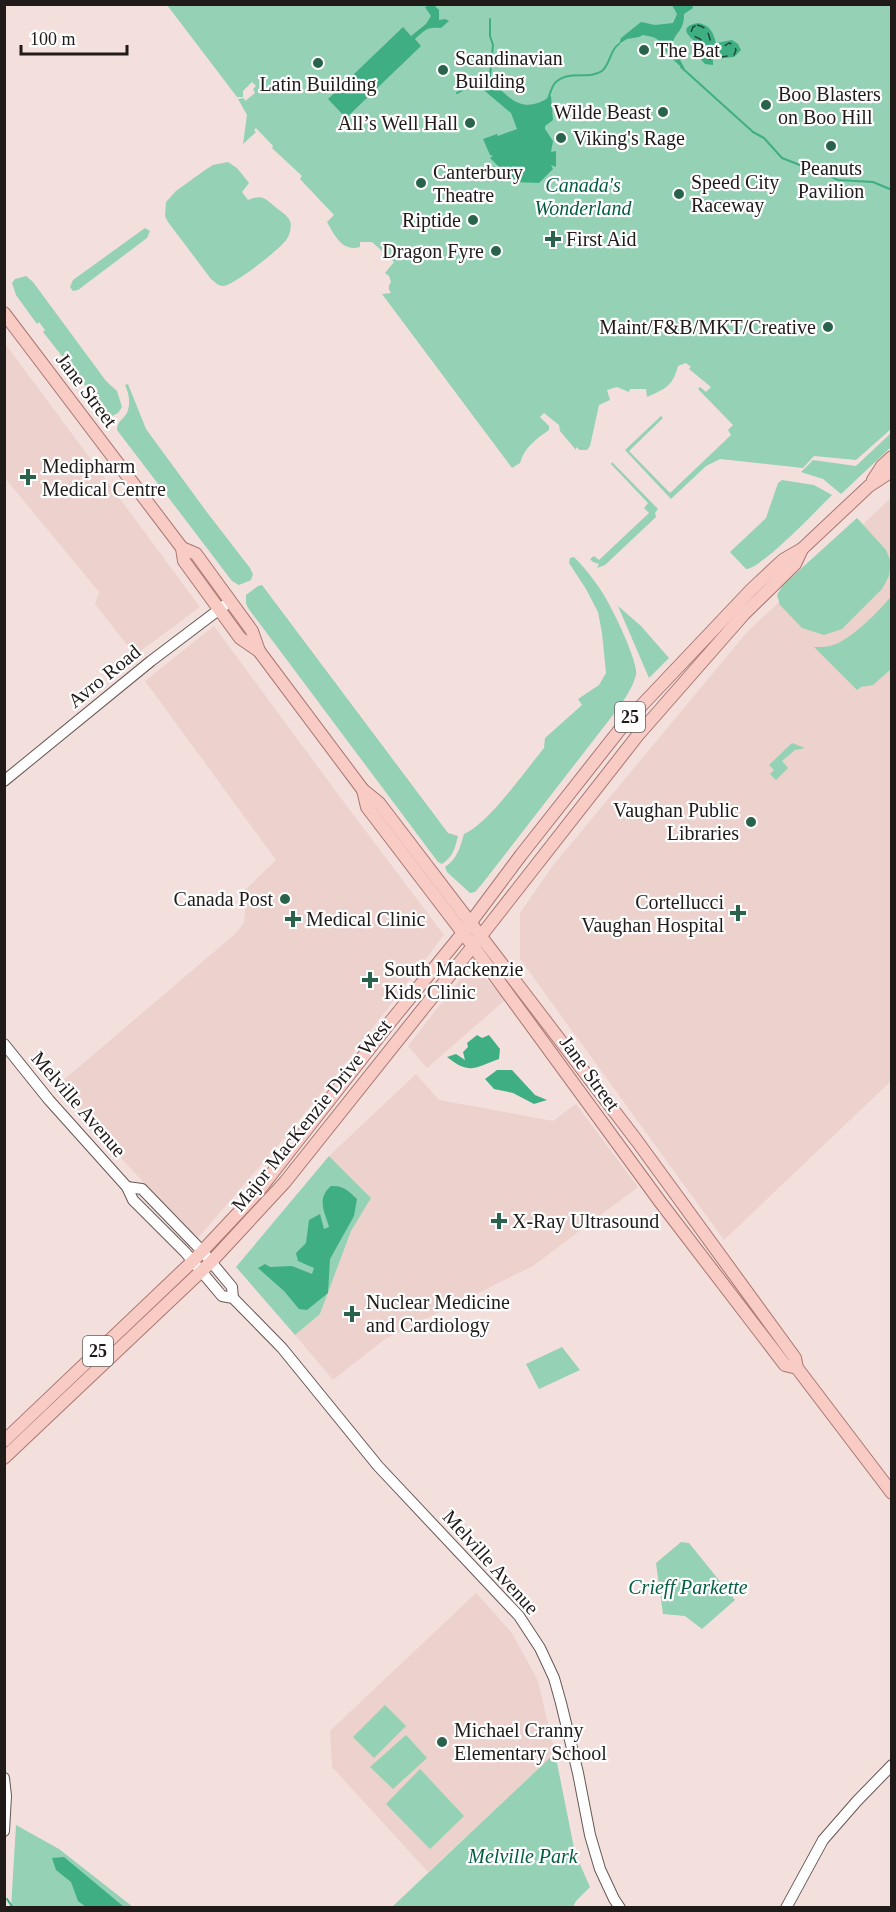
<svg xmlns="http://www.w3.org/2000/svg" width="896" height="1912" viewBox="0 0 896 1912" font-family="'Times New Roman',serif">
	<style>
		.built { fill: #ecd1cd }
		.green { fill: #95d1b4 }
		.water { fill: #3faf83 }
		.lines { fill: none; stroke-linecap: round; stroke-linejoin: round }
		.stream { stroke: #3faf83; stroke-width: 2 }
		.ferry { stroke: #1e4b38; stroke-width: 1.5; stroke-dasharray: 8 6; stroke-linecap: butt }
		.minor-casing { stroke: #675755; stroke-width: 12 }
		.major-casing { stroke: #a97670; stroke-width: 14 }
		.minor { stroke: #fff; stroke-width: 10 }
		.major { stroke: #f8cbc5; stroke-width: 12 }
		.poi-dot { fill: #2a634b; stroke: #fff; stroke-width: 2 }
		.labels { text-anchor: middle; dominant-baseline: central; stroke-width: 4.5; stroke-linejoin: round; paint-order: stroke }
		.shield { fill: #fff; stroke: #635f5e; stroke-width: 1.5 }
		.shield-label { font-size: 18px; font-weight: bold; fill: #201a19 }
		.poi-label { font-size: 20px; fill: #201a19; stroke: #fff; text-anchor: start }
		.park-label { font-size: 20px; font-style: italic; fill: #025e41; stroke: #fff }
		.street-label { font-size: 20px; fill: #201a19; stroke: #fff }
	</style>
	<rect width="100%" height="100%" fill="#f3e0dd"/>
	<g class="built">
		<polygon points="4,342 200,607 135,655 95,604 99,592 5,478"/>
		<polygon points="891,498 891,1081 724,1240 520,959 520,913 551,868 747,632"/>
		<polygon points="214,626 340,797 444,935 348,1060 281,1142 197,1239 118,1155 53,1089 235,934 244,923 245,909 239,896 276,860 145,681"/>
		<polygon points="473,970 480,972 505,1000 427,1068 408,1046 464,974"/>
		<polygon points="416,1074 439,1100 553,1121 576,1104 638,1187 533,1266 385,1339 333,1380 295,1335 320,1314 351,1231 371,1198 329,1156"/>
		<polygon points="476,1593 512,1633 538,1681 555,1753 428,1872 332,1767 330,1731"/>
	</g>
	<g class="green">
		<path d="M167,5h724v424l-35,31 -42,-4 -11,12 -83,-9 -14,7 -35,33 -46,-49 36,-34 2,2 -34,33 41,42 61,-58 -3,-5 5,-5 -35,-36 2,-2 6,5 5,-5 -22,-18 2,-2 -5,-4 -8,3c-5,20 -13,23 -31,31l-1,-8h-16l-1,3 -12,-5 -10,3 3,10 -11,5 -9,41 -3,4h-7l-4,-3v3l-16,-19 -1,-6 -15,-12 -4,4 9,9v4c-13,9 -25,18 -29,33l-8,5 -130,-174 9,-1c-3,-4 -3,-7 0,-11l-2,-6 -4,-3 9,-11 -22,-20h-12v5c-18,5 -25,-11 -33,-25l7,-7 -34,-36 2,-3 -30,-28 1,-2 -17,-18 -2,2 2,2 -13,12 4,-29 -9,-16 6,-1 1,3 10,-8 -2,-4 3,-3 -4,-4 -9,9v6h-6z"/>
		<path d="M228,162l9,6 12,15 -7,9 6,8c12,-5 16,-3 25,5 5,5 14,9 17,16 2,5 0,13 -3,18 -7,10 -52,46 -64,47 -5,0 -8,-4 -12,-7l-43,-57 -3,-6 1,-14 10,-11 29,-21 8,-5z"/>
		<polygon points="145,228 150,231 147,238 78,290 73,291 70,287 73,280"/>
		<polygon points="26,276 33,282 106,381 117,391 122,407 118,413 110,417 43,332 45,330 39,322 37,324 16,295 12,283 15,279"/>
		<path d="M128,384l18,45 60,82 44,57 3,6 -2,6 -12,5 -7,-4 -115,-151c0,-9 6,-10 10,-17 4,-9 2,-20 -2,-28z"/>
		<polygon points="891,433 891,447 841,494 823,479 801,472 813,460 856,466"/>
		<polygon points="612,462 658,509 655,513 656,517 605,565 597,568 599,564 593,562 590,559 594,556 599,560 649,513 644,508 648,503 611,464"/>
		<path d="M782,480l32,5 18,10c-13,13 -72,75 -86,74l-16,-17 36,-34 12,-35z"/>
		<polygon points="857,518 886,550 891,562 889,576 882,589 842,629 824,635 802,628 780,605 777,595 783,585"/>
		<path d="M574,557c9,9 19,21 26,32 9,12 39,73 36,86 -4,15 -14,28 -23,40l-131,169 -7,8 -5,1 -23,-21 -2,-5c12,-8 15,-19 19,-33 25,-11 61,-63 80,-86l1,-10 37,-33 -4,-6 21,-14 7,-12 -4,-40 -4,-21 -12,-23 -17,-26 1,-5z"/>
		<path d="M262,585l186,248 10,3c-3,12 -5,21 -16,28l-4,-2 -190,-254 -2,-5v-8l12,-9z"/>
		<path d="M891,596v73l-18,16 -12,2 -4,3 -43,-43c7,0 14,0 19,-2 16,-4 49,-36 58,-49z"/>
		<polygon points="618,606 641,626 669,658 649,678"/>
		<polygon points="792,743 805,748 795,750 782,761 788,768 776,780 770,774 774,770 769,765"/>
		<polygon points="329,1156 371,1198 351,1231 320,1314 295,1335 236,1267"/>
		<polygon points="562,1347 580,1370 539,1389 526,1364"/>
		<polygon points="681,1542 689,1543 735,1600 702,1629 685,1616 663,1614 656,1563"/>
		<polygon points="385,1705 406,1726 374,1758 353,1737"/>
		<polygon points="406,1735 427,1758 393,1789 370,1767"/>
		<polygon points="555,1753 575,1853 590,1887 576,1901 573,1907 392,1907"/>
		<polygon points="420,1769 464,1816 430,1849 386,1804"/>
		<polygon points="16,1825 59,1849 133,1907 11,1908"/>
	</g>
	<g class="water">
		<path d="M433,4l6,6v10l6,-1 4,2 -8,7c-14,-1 -15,1 -26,11l6,7 -75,72 -18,-19 75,-72 8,9 15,-12 5,-8 -6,-9z"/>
		<path d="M672,5h20l1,3 -9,6c0,18 -8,16 -12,31l13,24c-9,-5 -15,-13 -22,-21 -2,-2 -3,-6 -5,-8 -4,-4 -11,-4 -15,-5l-4,2 -12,2 -8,5 2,-6 20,-16 14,3 18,-2 4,-9z"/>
		<path d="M698,23c12,2 15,9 18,20l16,-3 6,4 3,6 -7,7 -24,2 3,1v5l-8,-1 -7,-8 1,-11c-9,-8 -23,-18 -1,-22z"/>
		<path d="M495,84c18,19 31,29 56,12l2,24 -8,6v3l8,12 -2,11 5,-1v16l-5,-2 2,4 -14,14 -25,-1 -24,-24 3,-2 -3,-1 -7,-16 14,-5 1,2 19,-7 -6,-16 -31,-26z"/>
		<path d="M477,1035l5,3 7,-3 11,14 -1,10c-25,9 -29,16 -52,-2l9,-3 9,6 -2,-8 5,-5 -1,-4z"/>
		<polygon points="497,1070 512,1070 535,1095 547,1100 534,1104 513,1093 494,1089 485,1079"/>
		<path d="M331,1186c12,-1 18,5 26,13l-3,17 -24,43 -2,34 -21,17 -8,-1 -15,-18 -26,-23 7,-4 5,3 22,-1 20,8 2,-6 -16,-7 -2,-8 10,-10 3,-23 11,-6 4,15 5,-2c-4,-15 -13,-28 2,-41z"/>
		<polygon points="64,1857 124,1907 86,1907 78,1901 71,1882 56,1870 52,1858"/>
	</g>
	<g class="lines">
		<g class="stream">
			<polyline points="681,67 753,132 764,138 782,158 805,167 812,167 838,180 873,182 892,190"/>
			<path d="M457,93c13,-7 17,-12 32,-8l4,-40 -3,-9v-17"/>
			<path d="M548,99c2,-5 4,-14 8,-17 13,-12 33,-2 46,-11 9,-8 8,-22 17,-27"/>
			<polyline points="7,1899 13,1908"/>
		</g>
		<path class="ferry" d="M697,25c15,3 10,14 17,23l6,1 9,-6 5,2 2,5 -2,5 -25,4 -5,-2 -2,-4 1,-11 -3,-3 -6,-3 -3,-4 2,-5z"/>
		<g class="minor-casing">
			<g id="minor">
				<polyline points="4,781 151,661 229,602"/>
				<polyline points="4,1044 49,1100 127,1187 133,1200 185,1252 222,1296 233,1298 282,1348 378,1466 519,1616 540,1648 554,1678 561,1703 578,1773 590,1835 600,1869 614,1899 620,1908"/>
				<polyline points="127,1187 142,1189 202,1251 232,1287 233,1298"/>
				<polyline points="4,1778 6,1796 4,1831"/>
				<polyline points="786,1908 823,1840 857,1801 892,1765"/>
			</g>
		</g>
		<g class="major-casing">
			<g id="major">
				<polyline points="4,313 182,548 196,554 252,631 259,651"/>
				<polyline points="873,480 882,466 892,457"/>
				<polyline points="182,548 184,561 240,638 259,651 363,790 379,803 637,1141 795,1358 797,1368 892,1493"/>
				<polyline points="363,790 367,807 473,946 661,1203 785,1365 797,1368"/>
				<polyline points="4,1441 193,1261 256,1194 391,1021 462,934 521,855 625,723 751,590 783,560 802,549 869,486 892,471"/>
				<polyline points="4,1458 211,1262 285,1182 473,946 638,735 744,614 795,564 802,549"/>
			</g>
		</g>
		<use href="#minor" class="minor"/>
		<use href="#major" class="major"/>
	</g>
	<g class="poi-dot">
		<circle cx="644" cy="50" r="6"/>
		<circle cx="318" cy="63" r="6"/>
		<circle cx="443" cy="70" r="6"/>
		<circle cx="766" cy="105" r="6"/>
		<circle cx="663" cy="112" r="6"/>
		<circle cx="470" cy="123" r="6"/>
		<circle cx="561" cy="138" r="6"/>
		<circle cx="831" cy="146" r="6"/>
		<circle cx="421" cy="183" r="6"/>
		<circle cx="679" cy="194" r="6"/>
		<circle cx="473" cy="220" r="6"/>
		<path d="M550 230h6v6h6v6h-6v6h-6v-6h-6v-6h6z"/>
		<circle cx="496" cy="251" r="6"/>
		<circle cx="828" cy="327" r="6"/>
		<path d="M25 468h6v6h6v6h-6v6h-6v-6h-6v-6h6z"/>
		<circle cx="751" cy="822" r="6"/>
		<circle cx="285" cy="899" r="6"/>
		<path d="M735 904h6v6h6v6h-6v6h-6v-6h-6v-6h6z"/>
		<path d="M290 910h6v6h6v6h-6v6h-6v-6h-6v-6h6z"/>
		<path d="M367 971h6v6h6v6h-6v6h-6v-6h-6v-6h6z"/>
		<path d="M496 1212h6v6h6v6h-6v6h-6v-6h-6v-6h6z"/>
		<path d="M349 1305h6v6h6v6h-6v6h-6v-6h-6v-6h6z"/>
		<circle cx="442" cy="1742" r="6"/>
	</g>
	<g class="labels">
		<g class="shield">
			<rect x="615" y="702" width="30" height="30" rx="4.5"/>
			<rect x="83" y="1336" width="30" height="30" rx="4.5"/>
		</g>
		<g class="shield-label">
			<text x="630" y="717">25</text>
			<text x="98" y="1351">25</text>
		</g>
		<g class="poi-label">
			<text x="656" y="50">The Bat</text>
			<text x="455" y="58">Scandinavian<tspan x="455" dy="23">Building</tspan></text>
			<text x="318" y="84" text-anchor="middle">Latin Building</text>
			<text x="778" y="94">Boo Blasters<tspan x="778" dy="23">on Boo Hill</tspan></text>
			<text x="651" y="112" text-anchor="end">Wilde Beast</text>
			<text x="458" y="123" text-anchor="end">All’s Well Hall</text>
			<text x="573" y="138">Viking's Rage</text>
			<text x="831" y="168" text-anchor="middle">Peanuts<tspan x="831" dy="23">Pavilion</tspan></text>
			<text x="433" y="172">Canterbury<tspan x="433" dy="23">Theatre</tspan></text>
			<text x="691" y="182">Speed City<tspan x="691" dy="23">Raceway</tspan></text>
			<text x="461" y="220" text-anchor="end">Riptide</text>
			<text x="566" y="239">First Aid</text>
			<text x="484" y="251" text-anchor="end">Dragon Fyre</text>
			<text x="816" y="327" text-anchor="end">Maint/F&amp;B/MKT/Creative</text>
			<text x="42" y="466">Medipharm<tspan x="42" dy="23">Medical Centre</tspan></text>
			<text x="739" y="810" text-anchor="end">Vaughan Public<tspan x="739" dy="23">Libraries</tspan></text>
			<text x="273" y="899" text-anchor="end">Canada Post</text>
			<text x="724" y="902" text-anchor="end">Cortellucci<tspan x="724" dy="23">Vaughan Hospital</tspan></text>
			<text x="306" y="919">Medical Clinic</text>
			<text x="384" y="969">South Mackenzie<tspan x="384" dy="23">Kids Clinic</tspan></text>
			<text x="512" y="1221">X-Ray Ultrasound</text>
			<text x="366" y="1302">Nuclear Medicine<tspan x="366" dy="23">and Cardiology</tspan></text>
			<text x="454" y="1730">Michael Cranny<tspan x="454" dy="23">Elementary School</tspan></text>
		</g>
		<g class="park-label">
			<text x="583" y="185">Canada's<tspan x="583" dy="23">Wonderland</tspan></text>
			<text x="688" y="1587">Crieff Parkette</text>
			<text x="523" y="1856">Melville Park</text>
		</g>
		<g class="street-label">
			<text transform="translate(87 390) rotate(53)">Jane Street</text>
			<text transform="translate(104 676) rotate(-39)">Avro Road</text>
			<text transform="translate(590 1073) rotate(54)">Jane Street</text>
			<text transform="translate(79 1104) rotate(49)">Melville Avenue</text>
			<text transform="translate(311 1115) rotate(-51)">Major MacKenzie Drive West</text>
			<text transform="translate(491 1562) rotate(48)">Melville Avenue</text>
		</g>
	</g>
	<rect width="896" height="1912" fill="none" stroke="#201a19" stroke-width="12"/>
	<path d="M21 45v9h106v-9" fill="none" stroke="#201a19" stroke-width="3"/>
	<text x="30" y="45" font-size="18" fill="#201a19" stroke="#ffffff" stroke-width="4.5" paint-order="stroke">100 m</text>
</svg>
